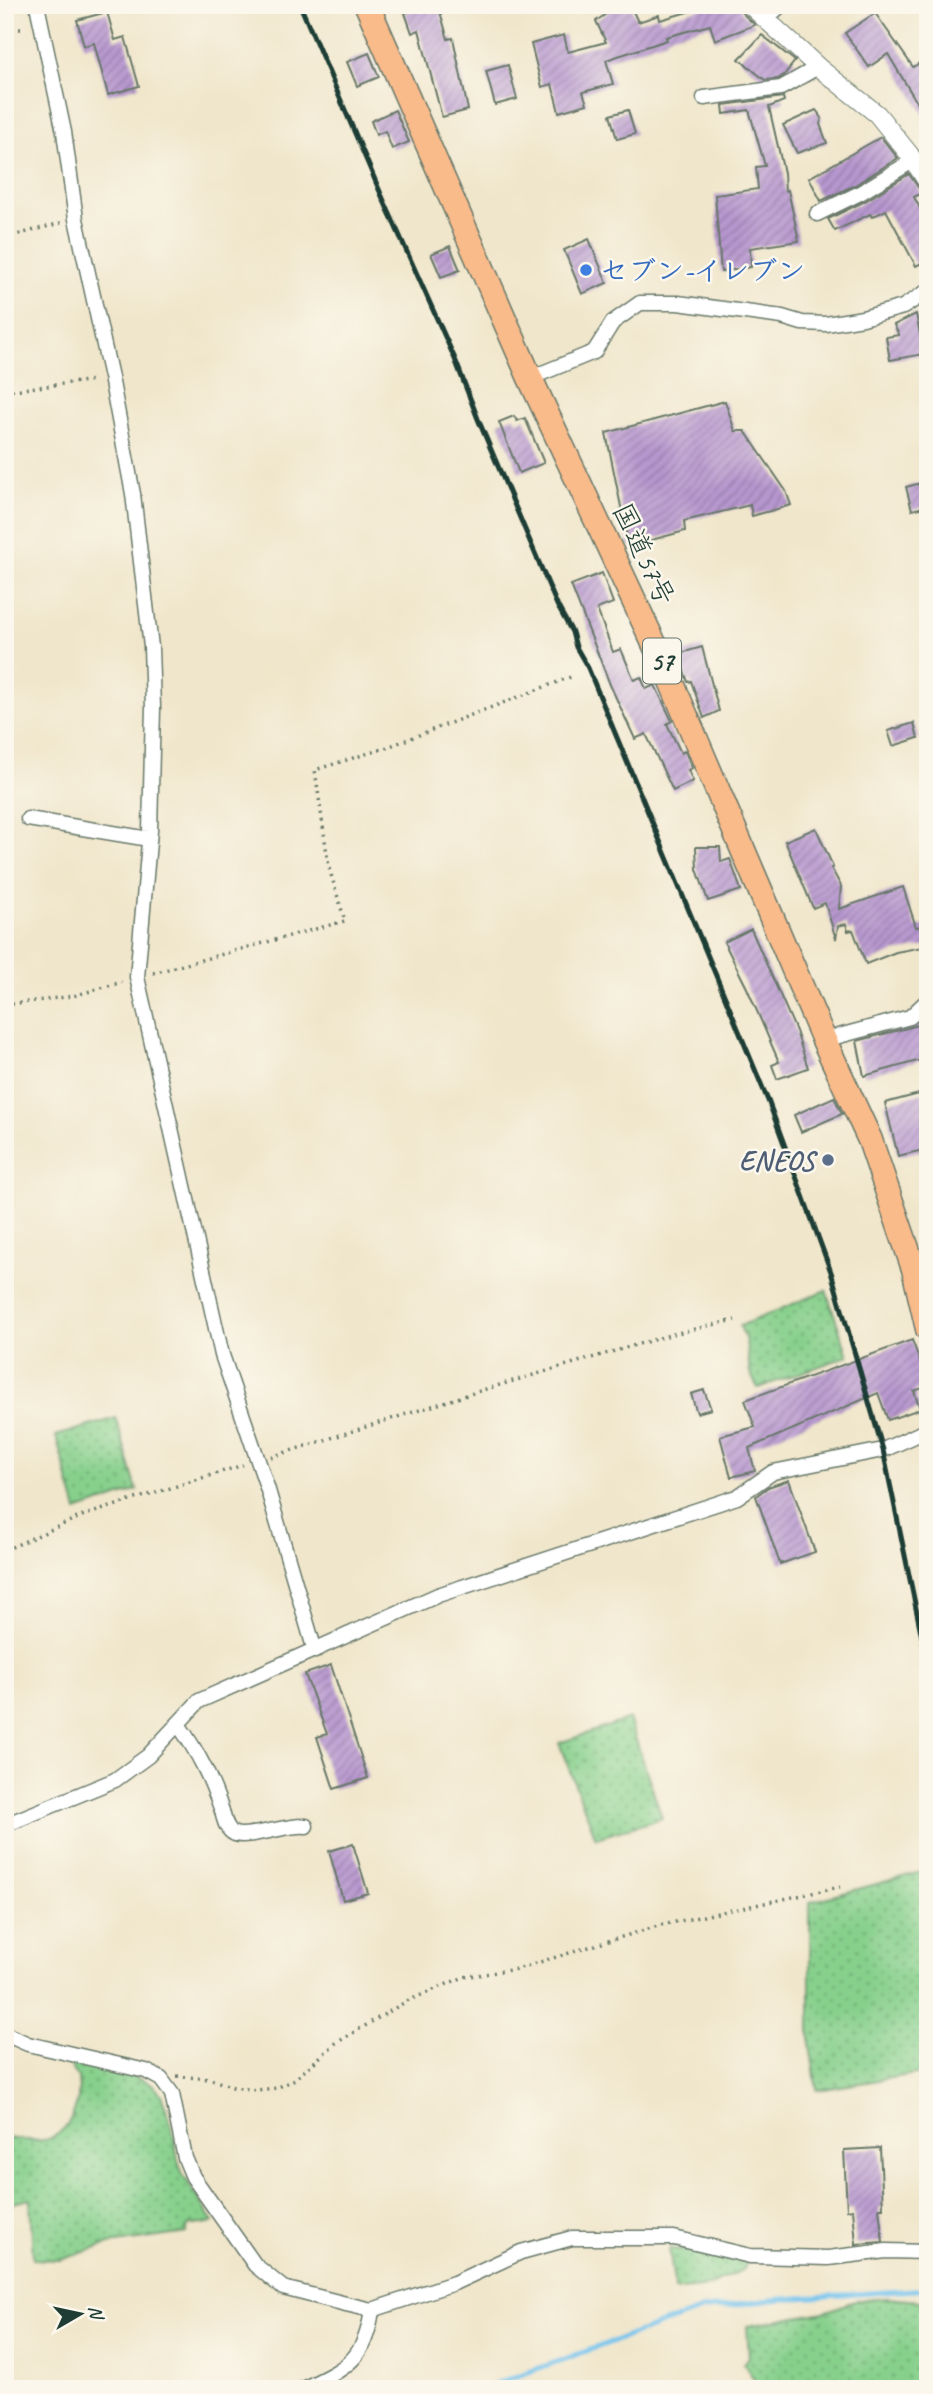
<svg xmlns="http://www.w3.org/2000/svg" width="933" height="2394" viewBox="0 0 933 2394" font-family="Caveat,'Klee One',sans-serif">
	<style>
		.grass { fill: url(#grass-dots); stroke: #538660; stroke-width: 2 }
		.lines { fill: none; stroke-linecap: round; stroke-linejoin: round }
		.stream { stroke: #71c2ed; stroke-width: 5 }
		.building { fill: url(#building-hatch) }
		.minor-casing { stroke: #687869; stroke-width: 17 }
		.tertiary-casing { stroke: #687869; stroke-width: 20 }
		.trunk-casing { stroke: #687869; stroke-width: 27 }
		.path { stroke: #687869; stroke-width: 3.5; stroke-dasharray: 2 5; stroke-linecap: butt }
		.minor { stroke: #fff; stroke-width: 14 }
		.tertiary { stroke: #fff; stroke-width: 18 }
		.trunk { stroke: #fabb8b; stroke-width: 24 }
		.rail { stroke: #1f3d34; stroke-width: 5 }
		.shop-dot { fill: #3f7fe0; stroke: #fbf7ec; stroke-width: 2.5 }
		.service-dot { fill: #5c6f8a; stroke: #fbf7ec; stroke-width: 2.5 }
		.labels { text-anchor: middle; dominant-baseline: central; stroke-width: 5; stroke-linejoin: round; paint-order: stroke }
		.shield { fill: #fbf7ec; stroke: #61756b; stroke-width: 2 }
		.shield-label { font-size: 26px; font-weight: bold; fill: #1f3d34 }
		.shop-label { font-size: 28px; font-weight: bold; fill: #366cbe; stroke: #fbf7ec; text-anchor: start }
		.street-label { font-size: 28px; fill: #1f3d34; stroke: #fbf7ec }
		.service-label { font-size: 28px; font-weight: bold; fill: #4e5e75; stroke: #fbf7ec; text-anchor: end }
	</style>
	<defs>
		<pattern id="grass-dots" width="8" height="8" patternUnits="userSpaceOnUse" patternTransform="scale(1.75)"><rect width="8" height="8" fill="#87d08c"/><path d="M2 2h.1M6 6h.1" fill="none" stroke="#6eaa73" stroke-width="1.8" stroke-linecap="round"/></pattern>
		<pattern id="building-hatch" width="6" height="6" patternUnits="userSpaceOnUse" patternTransform="scale(1.75)"><rect width="6" height="6" fill="#b797cf"/><path d="M-1 1l2-2M0 6l6-6M5 7l2-2" fill="none" stroke="#947ca9"/></pattern>
	</defs>
	<rect width="100%" height="100%" fill="#fbf7ec"/>
	<filter id="ink" filterUnits="userSpaceOnUse"><feTurbulence type="fractalNoise" baseFrequency=".0143" numOctaves="2"/><feDisplacementMap in="SourceGraphic" scale="14" xChannelSelector="R" yChannelSelector="G"/><feConvolveMatrix kernelMatrix="1 2 1 2 8 2 1 2 1" color-interpolation-filters="sRGB"/></filter>
	<filter id="wash" filterUnits="userSpaceOnUse"><feTurbulence type="fractalNoise" baseFrequency=".00686" numOctaves="4" result="noise"/><feDisplacementMap in="SourceGraphic" scale="28" xChannelSelector="R" yChannelSelector="G"/><feGaussianBlur stdDeviation="1.57" result="paint"/><feColorMatrix in="noise" values="0 0 0 0 0 0 0 0 0 0 0 0 0 0 0 0 0 1.4 0 .05"/><feComposite in="paint" operator="in"/></filter>
	<g filter="url(#wash)">
		<rect width="100%" height="100%" fill="#f0e6cb"/>
		<g class="grass">
			<polygon points="826,1290 848,1356 758,1388 750,1373 746,1341 740,1326"/>
			<polygon points="116,1418 137,1490 77,1511 56,1436"/>
			<polygon points="629,1719 662,1818 596,1838 559,1743"/>
			<polygon points="928,1870 928,2072 817,2090 810,2045 810,1902"/>
			<path d="M67,2060l58,13 27,11 9,10 10,29 7,37 5,15 31,47 -26,4 -2,7 -77,11 -49,16 -27,-1 -3,-60 -25,6v-67c12,1 27,4 38,2 26,-4 39,-38 35,-61 -2,-6 -7,-13 -11,-19z"/>
			<polygon points="669,2248 747,2260 744,2269 708,2286 675,2290"/>
			<polygon points="888,2298 928,2302 928,2389 760,2389 744,2364 749,2357 747,2326 824,2312 855,2301"/>
		</g>
		<g class="lines">
			<polyline class="stream" points="481,2389 701,2310 770,2300 928,2289"/>
		</g>
		<g id="blocks">
			<g class="building">
				<polygon points="414,5 438,5 448,39 453,38 468,110 442,117 419,30 412,33 405,13 415,9"/>
				<polygon points="605,5 630,5 638,22 659,15 660,20 712,5 739,5 742,13 755,25 715,40 710,25 666,37 667,40 606,60 613,84 583,92 587,104 559,112 552,84 542,87 531,44 564,35 568,52 606,42 596,21 609,12"/>
				<polygon points="107,12 115,40 125,37 139,86 108,95 94,43 84,46 77,20"/>
				<polygon points="875,13 913,67 928,58 928,121 888,54 869,67 845,33"/>
				<polygon points="762,35 795,61 784,75 778,79 765,80 739,59"/>
				<polygon points="369,53 379,77 357,86 347,62"/>
				<polygon points="508,65 517,99 495,105 486,71"/>
				<polygon points="783,97 784,101 769,107 784,173 785,191 788,190 799,241 750,248 751,267 721,272 715,195 758,189 756,167 765,166 749,110 724,114 723,105"/>
				<polygon points="395,110 409,142 392,149 385,131 376,135 371,121"/>
				<polygon points="628,110 635,134 617,139 610,115"/>
				<polygon points="816,110 822,118 820,124 827,143 797,153 783,125"/>
				<polygon points="881,137 898,158 855,185 821,201 809,178"/>
				<polygon points="909,174 922,193 914,197 928,223 928,260 916,266 886,210 872,217 870,214 835,231 828,219 865,201"/>
				<polygon points="589,239 607,283 582,294 564,250"/>
				<polygon points="450,246 460,270 441,277 431,254"/>
				<polygon points="916,314 924,354 890,360 886,337 899,335 894,325"/>
				<polygon points="725,401 735,431 745,431 786,491 791,505 752,516 750,505 684,521 685,531 629,546 606,433"/>
				<polygon points="514,416 517,421 525,418 544,463 519,473 499,422"/>
				<polygon points="928,481 928,506 912,510 906,487"/>
				<polygon points="602,573 613,603 597,609 613,652 621,649 634,680 641,677 646,689 655,685 672,721 667,724 681,753 685,751 692,768 688,770 693,781 673,791 646,734 635,739 611,687 571,585"/>
				<polygon points="702,647 719,711 704,718 691,681 688,682 678,654"/>
				<polygon points="914,723 918,738 893,746 888,731"/>
				<polygon points="816,828 833,867 831,868 841,886 839,909 903,887 916,927 928,925 928,946 896,952 866,964 853,930 848,931 846,924 838,926 836,939 825,903 813,908 785,841"/>
				<polygon points="696,847 720,847 721,862 730,859 741,890 708,901 697,869"/>
				<polygon points="751,929 796,1031 808,1068 777,1079 772,1065 779,1062 747,988 724,942"/>
				<polygon points="926,1023 928,1058 864,1076 857,1041"/>
				<polygon points="923,1093 928,1111 928,1139 921,1140 923,1150 898,1156 885,1103"/>
				<polygon points="834,1097 842,1114 801,1132 794,1115"/>
				<polygon points="912,1340 928,1383 928,1386 914,1391 920,1409 888,1420 878,1393 749,1448 755,1471 731,1477 720,1436 755,1427 745,1400"/>
				<polygon points="704,1390 711,1409 697,1413 691,1394"/>
				<polygon points="789,1480 815,1552 780,1564 756,1496 768,1487"/>
				<polygon points="331,1665 368,1778 334,1789 317,1737 327,1734 305,1674"/>
				<polygon points="353,1844 368,1893 343,1900 329,1851"/>
				<polygon points="880,2148 883,2208 879,2208 883,2242 856,2244 853,2209 847,2210 844,2150"/>
			</g>
		</g>
	</g>
	<g filter="url(#ink)">
		<use href="#blocks" fill-opacity="0" stroke="#687869" stroke-width="2"/>
		<g class="lines">
			<g class="minor-casing">
				<g id="minor">
					<polyline points="37,5 64,132 76,219 111,377 133,494 151,647 153,708 150,831 137,977 222,1355 267,1487 315,1651"/>
					<polyline points="765,20 781,5"/>
					<polyline points="704,98 781,88 818,67"/>
					<polyline points="817,214 860,193 914,160"/>
					<polyline points="530,378 594,352 613,322 640,303 678,303 782,317 802,323 826,324 863,318 903,307 928,291"/>
					<polyline points="28,819 149,839"/>
					<polyline points="824,1040 910,1017 928,1000"/>
					<path d="M178,1724c21,30 32,52 44,87 2,8 4,19 13,23 13,5 53,-10 71,-8"/>
					<polyline points="5,1825 115,1780 148,1756 199,1701 438,1595 737,1497 773,1472 883,1450 928,1430"/>
					<polyline points="5,2034 28,2044 146,2071 161,2079 172,2094 185,2158 193,2177 255,2265 283,2288 346,2304 372,2310 454,2283 521,2252 572,2238 674,2238 750,2256 828,2258 886,2251 928,2252"/>
					<path d="M303,2389c43,-21 62,-28 69,-79"/>
				</g>
			</g>
			<g class="tertiary-casing">
				<polyline id="tertiary" points="750,5 818,67 877,114 910,155 928,183"/>
			</g>
			<g class="trunk-casing">
				<polyline id="trunk" points="367,5 530,378 665,667 824,1040 870,1140 914,1269 928,1329"/>
			</g>
			<g class="path">
				<polyline points="5,29 26,29"/>
				<polyline points="5,238 61,223"/>
				<polyline points="5,391 95,380"/>
				<polyline points="153,973 345,921 329,868 315,770 385,748 573,676"/>
				<polyline points="5,1005 73,996 122,982"/>
				<polyline points="271,1457 486,1389 673,1334 735,1320"/>
				<polyline points="5,1550 82,1516 243,1465"/>
				<polyline points="177,2076 210,2079 233,2087 257,2090 277,2088 295,2079 336,2043 407,2001 464,1977 517,1969 661,1925 840,1887"/>
			</g>
			<use href="#minor" class="minor"/>
			<use href="#tertiary" class="tertiary"/>
			<use href="#trunk" class="trunk"/>
			<polyline class="rail" points="300,5 381,194 455,359 478,419 557,605 572,632 576,647 588,668 769,1103 831,1272 883,1450 928,1666"/>
		</g>
	</g>
	<circle class="shop-dot" cx="586" cy="270" r="7"/>
	<circle class="service-dot" cx="828" cy="1160" r="7"/>
	<g class="labels">
		<rect class="shield" x="643" y="638.5" width="38" height="45" rx="5"/>
		<g class="shield-label">
			<text x="662" y="661">57</text>
		</g>
		<g class="shop-label">
			<text x="600" y="270">セブン-イレブン</text>
		</g>
		<g class="street-label">
			<text transform="translate(644 554) rotate(65)">国道57号</text>
		</g>
		<g class="service-label">
			<text x="814" y="1160">ENEOS</text>
		</g>
	</g>
	<rect width="933" height="2394" fill="none" stroke="#fbf7ec" stroke-width="28"/>
	<g transform="translate(80 2314) rotate(81)" stroke="#fbf7ec" stroke-width="5" paint-order="stroke">
	<path d="M0-5L12 26L0 18L-12 26Z" fill="#1f3d34"/>
	<text y="-10" font-size="19" font-weight="bold" text-anchor="middle" fill="#1f3d34">N</text>
	</g>
</svg>
